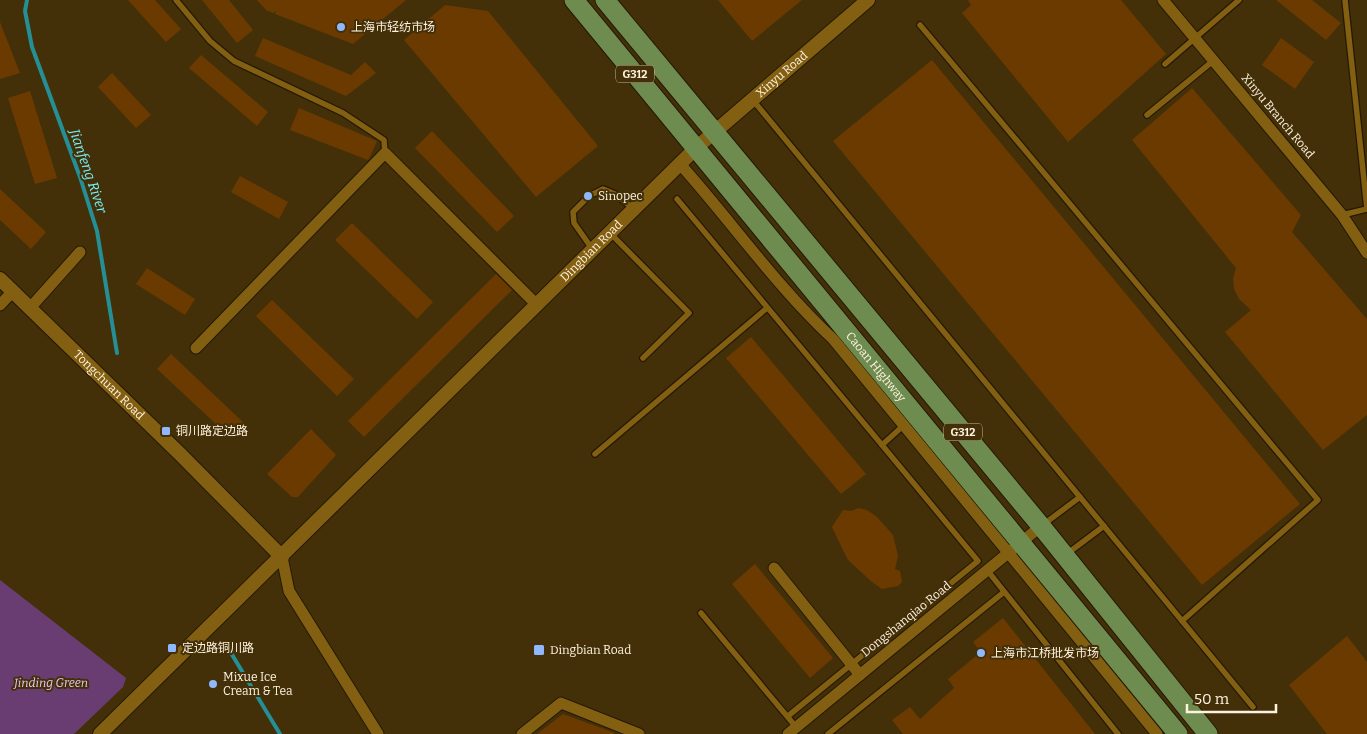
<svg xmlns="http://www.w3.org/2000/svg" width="1367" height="734" viewBox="0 0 1367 734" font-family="Bitter,'Noto Sans SC',serif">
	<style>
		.green { fill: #6a3d72 }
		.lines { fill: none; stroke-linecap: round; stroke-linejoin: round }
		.stream { stroke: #249096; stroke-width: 4 }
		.building { fill: #6b3a00 }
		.service-casing { stroke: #241904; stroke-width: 8 }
		.minor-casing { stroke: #241904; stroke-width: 13 }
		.tertiary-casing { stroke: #241904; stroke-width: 16 }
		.trunk-casing { stroke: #241904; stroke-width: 21 }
		.service { stroke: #835f12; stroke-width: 5.5 }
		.minor { stroke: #835f12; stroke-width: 11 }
		.tertiary { stroke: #835f12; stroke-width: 14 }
		.trunk { stroke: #6e8c50; stroke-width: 19 }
		.poi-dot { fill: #90b8fd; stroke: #433009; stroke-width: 2 }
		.labels { text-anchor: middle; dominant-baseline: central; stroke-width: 4; stroke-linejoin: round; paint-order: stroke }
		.shield { fill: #433009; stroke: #c7b89f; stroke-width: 1 }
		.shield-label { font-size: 11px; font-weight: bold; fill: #fff3df }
		.poi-label { font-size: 12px; fill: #fff3df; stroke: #433009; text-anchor: start }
		.street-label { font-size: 12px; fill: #fff3df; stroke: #433009 }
		.park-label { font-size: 12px; font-style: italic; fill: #ebc5f3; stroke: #433009 }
		.water-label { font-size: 14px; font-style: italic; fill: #76f1f9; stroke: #433009 }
	</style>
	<rect width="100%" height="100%" fill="#433009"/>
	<polygon class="green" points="0,580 126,678 123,687 74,734 0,734"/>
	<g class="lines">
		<g class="stream">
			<polyline points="27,0 25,11 32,47 80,177 97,231 117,353"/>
			<polyline points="228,648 280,734"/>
		</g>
	</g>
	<g class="building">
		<polygon points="128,0 155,0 181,29 166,42"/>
		<polygon points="202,0 229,0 253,30 237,43"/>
		<polygon points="257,0 406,0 353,44 275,14 276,11 273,13 266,10"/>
		<polygon points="718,0 802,0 752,41"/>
		<polygon points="968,0 1121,0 1166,54 1068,142 962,13 971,5"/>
		<polygon points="1276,0 1312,0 1341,23 1326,40"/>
		<polygon points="445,5 488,11 598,146 536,197 404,40"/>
		<polygon points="0,22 20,73 0,79"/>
		<polygon points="263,38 351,75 365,62 376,73 346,96 255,56"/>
		<polygon points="1281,38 1314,62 1295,89 1262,65"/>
		<polygon points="201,55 268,112 257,126 189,68"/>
		<polygon points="932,60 1300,504 1202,585 833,141"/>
		<polygon points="112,73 151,115 136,128 98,87"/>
		<polygon points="1192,88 1301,215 1292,232 1367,319 1367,415 1323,450 1225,332 1251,310 1239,299 1234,289 1233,278 1236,268 1132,140"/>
		<polygon points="30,91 57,178 35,184 8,98"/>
		<polygon points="299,108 377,141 370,157 368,160 290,130"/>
		<polygon points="432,131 514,216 497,232 415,148"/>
		<polygon points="240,176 288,202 279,219 231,192"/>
		<polygon points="0,189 46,232 31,249 0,220"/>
		<polygon points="352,223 433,302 417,319 335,240"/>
		<polygon points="147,268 195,299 185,315 136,284"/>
		<polygon points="496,274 512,290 364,437 348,421"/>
		<polygon points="272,300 354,379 337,396 256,316"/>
		<polygon points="751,337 866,474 841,494 726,358"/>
		<polygon points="171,354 245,424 231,438 157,369"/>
		<polygon points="311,429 336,455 298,497 292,497 267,474"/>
		<polygon points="858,508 867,510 877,517 893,535 898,556 895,569 900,571 902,582 898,586 882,589 872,582 848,560 841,546 832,527 843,510 851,511"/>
		<polygon points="755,564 833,658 810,678 732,584"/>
		<polygon points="1003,618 1095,734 903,734 892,720 910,707 920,719 954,688 948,679 981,652 973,642"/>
		<polygon points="1347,636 1367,662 1367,734 1327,734 1289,685"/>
		<polygon points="563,714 615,733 614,734 537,734"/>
	</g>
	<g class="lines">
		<g class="service-casing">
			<g id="service">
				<polyline points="176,0 210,41 234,61 343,113 384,140 385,153"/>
				<polyline points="1345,0 1367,209"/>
				<polyline points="920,25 1318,500 1182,621"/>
				<polyline points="1165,64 1239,0"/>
				<polyline points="752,99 1253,707"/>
				<polyline points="1147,115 1213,61"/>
				<polyline points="677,199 882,445"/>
				<polyline points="1342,215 1367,209"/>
				<polyline points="610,233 689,313 643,358"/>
				<polyline points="593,250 574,223 573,212 589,196 603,189 615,194 634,209"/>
				<polyline points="595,454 767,308"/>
				<polyline points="1044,524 1080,497"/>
				<polyline points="1068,553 1104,526"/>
				<polyline points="987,570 1118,734"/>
				<polyline points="701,613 796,727"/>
				<polyline points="788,716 978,561 882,445 904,425"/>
				<polyline points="828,734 1004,592"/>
			</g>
		</g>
		<g class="minor-casing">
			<g id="minor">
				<polyline points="1163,0 1342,215 1367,253"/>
				<path d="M680,164c52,58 96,122 153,175l324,395"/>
				<polyline points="0,305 13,291"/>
				<polyline points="30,308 80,252"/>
				<polyline points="196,348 385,153 537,305"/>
				<polyline points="282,557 289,591 378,734"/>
				<polyline points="774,568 860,675"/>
				<polyline points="522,734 561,703 639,734"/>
				<polyline points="788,734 1041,526"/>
			</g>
		</g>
		<g class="tertiary-casing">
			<g id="tertiary">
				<path id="s1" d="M0,279l180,175 102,103"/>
				<path id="s2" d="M100,734l596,-586 172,-148"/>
			</g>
		</g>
		<g class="trunk-casing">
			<g id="trunk">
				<path id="s3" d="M574,0l604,734"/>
				<polyline points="605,0 1041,526 1208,734"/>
			</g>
		</g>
		<use href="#service" class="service"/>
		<use href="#minor" class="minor"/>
		<use href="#tertiary" class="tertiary"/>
		<use href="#trunk" class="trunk"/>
	</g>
	<g class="poi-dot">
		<circle cx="341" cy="27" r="5"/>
		<circle cx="588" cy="196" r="5"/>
		<rect x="161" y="426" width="10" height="10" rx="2.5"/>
		<rect x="167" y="643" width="10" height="10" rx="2.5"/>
		<rect x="533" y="644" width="12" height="12" rx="2.5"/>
		<circle cx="981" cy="653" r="5"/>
		<circle cx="213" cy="684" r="5"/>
	</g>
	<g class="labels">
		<g class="shield">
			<rect x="616" y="65.5" width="38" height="17" rx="4"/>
			<rect x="944" y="423.5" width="38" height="17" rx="4"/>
		</g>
		<g class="shield-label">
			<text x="635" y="74">G312</text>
			<text x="963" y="432">G312</text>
		</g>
		<g class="poi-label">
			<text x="351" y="27">上海市轻纺市场</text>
			<text x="598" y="196">Sinopec</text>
			<text x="176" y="431">铜川路定边路</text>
			<text x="182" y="648">定边路铜川路</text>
			<text x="550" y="650">Dingbian Road</text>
			<text x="991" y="653">上海市江桥批发市场</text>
			<text x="223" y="677">Mixue Ice<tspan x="223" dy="14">Cream &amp; Tea</tspan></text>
		</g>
		<g class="street-label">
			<text stroke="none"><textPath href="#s2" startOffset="949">Xinyu Road</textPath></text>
			<text transform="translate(1278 116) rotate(50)">Xinyu Branch Road</text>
			<text stroke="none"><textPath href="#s2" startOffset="689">Dingbian Road</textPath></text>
			<text stroke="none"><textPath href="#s3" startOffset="475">Caoan Highway</textPath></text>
			<text stroke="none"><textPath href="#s1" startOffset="152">Tongchuan Road</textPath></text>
			<text transform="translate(906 619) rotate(-39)">Dongshanqiao Road</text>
		</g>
		<g class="park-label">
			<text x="51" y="683">Jinding Green</text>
		</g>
		<g class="water-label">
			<text transform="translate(88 171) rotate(71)">Jianfeng River</text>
		</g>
	</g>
	<path d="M1187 704v8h89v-8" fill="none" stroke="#fff3df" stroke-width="2.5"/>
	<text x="1194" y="704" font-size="15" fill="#fff3df" stroke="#433009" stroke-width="4" paint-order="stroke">50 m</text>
</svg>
